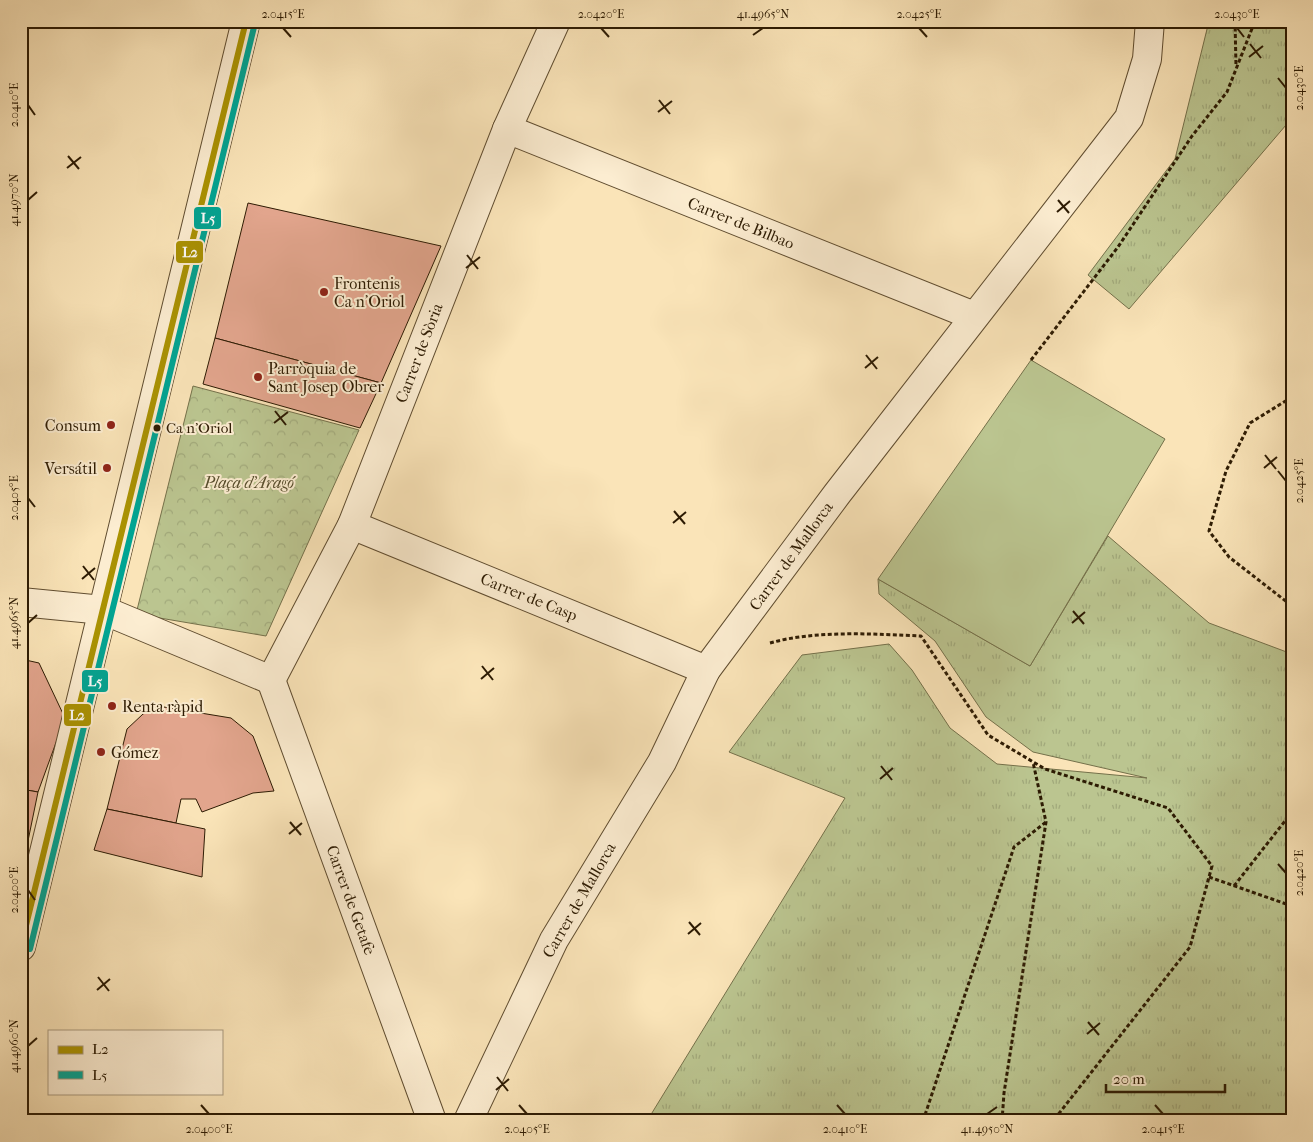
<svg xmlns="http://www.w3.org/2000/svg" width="1313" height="1142" viewBox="0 0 1313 1142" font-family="'IM FELL French Canon',serif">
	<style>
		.grass { fill: url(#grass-tufts); stroke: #74704a }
		.park { fill: url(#park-crowns); stroke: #74704a }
		.pitch { fill: #bbc590; stroke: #74704a }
		.building { fill: #e2a58d; stroke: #2d1b03 }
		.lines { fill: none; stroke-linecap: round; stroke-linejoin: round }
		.street-casing { stroke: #604d30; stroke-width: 30 }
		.path { stroke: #2d1b03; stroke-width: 3; stroke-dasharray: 4 2.5; stroke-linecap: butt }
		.street { stroke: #fcedd1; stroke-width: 28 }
		.bus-1-casing { stroke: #fcedd1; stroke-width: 10 }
		.bus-2-casing { stroke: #fcedd1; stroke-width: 10 }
		.bus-1 { stroke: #aa9202; stroke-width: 6 }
		.bus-2 { stroke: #00a493; stroke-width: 6 }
		.ticks { fill: none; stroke: #2d1b03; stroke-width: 2 }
		.poi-dot { fill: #8f2418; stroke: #fcedd1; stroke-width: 2 }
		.bus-dot { fill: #2d1b03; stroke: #fcedd1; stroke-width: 2 }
		.labels { text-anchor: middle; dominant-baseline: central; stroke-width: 4; stroke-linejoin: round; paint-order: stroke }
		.bus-label { font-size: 15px; fill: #2d1b03; stroke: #fcedd1; text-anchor: start }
		.street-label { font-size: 16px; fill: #2d1b03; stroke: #fcedd1 }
		.poi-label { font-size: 16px; fill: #2d1b03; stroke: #fcedd1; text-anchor: start }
		.park-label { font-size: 16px; font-style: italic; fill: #584e2d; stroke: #fcedd1 }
		.line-badge { stroke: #fcedd1; stroke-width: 2 }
		.badge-label { font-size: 14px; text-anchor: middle; font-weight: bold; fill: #fff }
		.neatline { fill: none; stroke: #2d1b03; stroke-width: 2 }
		.ticks-label { font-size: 12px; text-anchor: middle; fill: #2d1b03 }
	</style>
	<defs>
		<pattern id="grass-tufts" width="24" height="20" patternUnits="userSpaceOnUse" patternTransform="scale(1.25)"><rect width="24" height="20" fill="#bbc590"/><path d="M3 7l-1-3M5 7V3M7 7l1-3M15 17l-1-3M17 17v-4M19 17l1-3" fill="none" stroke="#a1a97b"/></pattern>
		<pattern id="park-crowns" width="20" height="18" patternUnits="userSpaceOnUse" patternTransform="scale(1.25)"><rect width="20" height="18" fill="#bbc590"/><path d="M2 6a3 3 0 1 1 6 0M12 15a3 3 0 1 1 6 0" fill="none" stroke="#a1a97b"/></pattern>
	</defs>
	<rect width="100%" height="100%" fill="#fae4b8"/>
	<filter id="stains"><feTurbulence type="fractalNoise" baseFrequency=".004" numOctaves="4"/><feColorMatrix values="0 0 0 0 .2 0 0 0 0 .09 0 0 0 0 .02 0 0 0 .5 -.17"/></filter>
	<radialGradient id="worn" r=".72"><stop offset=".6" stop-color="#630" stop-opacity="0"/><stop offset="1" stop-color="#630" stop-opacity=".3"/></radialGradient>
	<g class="grass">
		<polygon points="1209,21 1292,21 1292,118 1129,309 1088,275 1175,159"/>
		<polygon points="1108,536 1209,623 1292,654 1292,1121 647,1121 845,798 729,752 802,655 889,644 912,670 950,728 997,764 1147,778 1033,752 986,717 935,641 879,594 878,579 1030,666"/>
	</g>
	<polygon class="park" points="193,386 359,430 266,636 136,614"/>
	<polygon class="pitch" points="1031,360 1165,439 1030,666 878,579"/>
	<g class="building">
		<polygon points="248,203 441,246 381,383 215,338"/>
		<polygon points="215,338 381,383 360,428 203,384"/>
		<polygon points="21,659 39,663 65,718 38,792 21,789"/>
		<polygon points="158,706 231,718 253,736 274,791 253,793 202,812 196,799 181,799 176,823 107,809 127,729 143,714"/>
		<polygon points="21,789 38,792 21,875"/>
		<polygon points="107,809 205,829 202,877 94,850"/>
	</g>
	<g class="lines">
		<g class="street-casing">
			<g id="street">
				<polyline points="507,129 974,316"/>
				<polyline points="352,525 706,670"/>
				<polyline points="21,602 103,610 271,680"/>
				<polyline points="271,680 352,525 507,129 556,21"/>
				<polyline points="271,680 432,1121"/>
				<polyline points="21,947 246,21"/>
				<polyline points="468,1121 554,940 662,762 706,670 837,494 1129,118 1147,59 1150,21"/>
			</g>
		</g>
		<g class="path">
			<polyline points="1235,21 1236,66"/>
			<polyline points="1031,360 1118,247 1192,136 1227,92 1255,21"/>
			<polyline points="1292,397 1250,423 1226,471 1209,531 1229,557 1292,606"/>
			<path d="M770,643c45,-13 105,-9 151,-7l67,99 57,34 123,39 44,58 -22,81 -137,174"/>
			<polyline points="1209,877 1292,906"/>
			<polyline points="1234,886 1292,812"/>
			<polyline points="923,1121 1014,847 1046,822"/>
			<polyline points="1002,1121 1004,1093 1046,822 1033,762"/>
		</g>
		<use href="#street" class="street"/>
		<g class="bus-1-casing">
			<polyline id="bus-1" points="21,946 246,21"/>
		</g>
		<g class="bus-2-casing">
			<polyline id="bus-2" points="30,949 255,23"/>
		</g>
		<use href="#bus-1" class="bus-1"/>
		<use href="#bus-2" class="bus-2"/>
	</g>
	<path class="ticks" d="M283,28l8,9M601,28l8,9M919,28l8,9M1237,28l7,9M753,35l10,-7M1250,44l11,14M1249,57l14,-11M1278,78l8,10M659,100l11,14M28,105l7,10M658,112l14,-11M68,156l11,13M67,168l14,-11M28,200l9,-8M1058,200l11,13M1057,212l13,-11M467,255l11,14M466,268l14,-11M866,355l11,14M865,368l13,-11M275,411l11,14M274,423l14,-11M1265,455l11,14M1264,468l13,-11M1278,471l8,10M28,498l7,9M674,511l11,13M673,523l13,-11M83,566l11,14M82,579l13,-11M1073,611l11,13M28,623l9,-8M1072,623l13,-11M482,666l11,14M481,679l13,-11M881,766l11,14M880,779l13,-11M290,822l11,13M289,834l13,-11M1278,864l8,9M28,890l7,10M689,922l11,13M688,934l13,-11M98,977l11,14M97,990l13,-11M1088,1022l11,13M1087,1034l13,-11M28,1046l9,-8M497,1077l11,14M496,1090l13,-11M201,1105l8,9M519,1105l8,9M837,1105l8,9M1155,1105l8,9M987,1114l10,-7"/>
	<g class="poi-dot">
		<circle cx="324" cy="292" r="5"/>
		<circle cx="258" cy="377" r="5"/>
		<circle cx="111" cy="425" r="5"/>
		<circle cx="107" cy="468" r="5"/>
		<circle cx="112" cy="706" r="5"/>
		<circle cx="101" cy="752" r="5"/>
	</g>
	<circle class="bus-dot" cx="157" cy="428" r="4.5"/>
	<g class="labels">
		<g class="bus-label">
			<text x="166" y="428">Ca n'Oriol</text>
		</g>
		<g class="street-label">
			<text transform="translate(741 223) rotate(22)">Carrer de Bilbao</text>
			<text transform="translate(419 353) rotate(-69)">Carrer de Sòria</text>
			<text transform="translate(791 556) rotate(-54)">Carrer de Mallorca</text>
			<text transform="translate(529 597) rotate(22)">Carrer de Casp</text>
			<text transform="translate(351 900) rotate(70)">Carrer de Getafe</text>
			<text transform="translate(579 900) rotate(-60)">Carrer de Mallorca</text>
		</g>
		<g class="poi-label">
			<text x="334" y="283">Frontenis<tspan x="334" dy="18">Ca n'Oriol</tspan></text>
			<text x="268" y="368">Parròquia de<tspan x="268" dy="18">Sant Josep Obrer</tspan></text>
			<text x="101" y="425" text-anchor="end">Consum</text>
			<text x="97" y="468" text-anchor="end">Versátil</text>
			<text x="122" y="706">Renta ràpid</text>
			<text x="111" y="752">Gómez</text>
		</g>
		<g class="park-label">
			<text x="249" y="482">Plaça d'Aragó</text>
		</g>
	</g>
	<g class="line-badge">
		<rect x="193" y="206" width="29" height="24" rx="5" fill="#00a493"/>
		<rect x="175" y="240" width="29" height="24" rx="5" fill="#aa9202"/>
		<rect x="81" y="669" width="28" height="24" rx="5" fill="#00a493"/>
		<rect x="63" y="703" width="29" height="24" rx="5" fill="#aa9202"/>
	</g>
	<g class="badge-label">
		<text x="208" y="223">L5</text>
		<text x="190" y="257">L2</text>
		<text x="95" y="686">L5</text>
		<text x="77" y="720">L2</text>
	</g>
	<rect width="1313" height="1142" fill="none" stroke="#fae4b8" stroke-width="55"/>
	<rect x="48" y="1030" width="175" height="65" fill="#fcedd1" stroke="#a9997f"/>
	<rect x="58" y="1046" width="25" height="8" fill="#aa9202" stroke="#a9997f"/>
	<text x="92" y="1054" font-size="15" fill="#2d1b03">L2</text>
	<rect x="58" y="1071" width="25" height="8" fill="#00a493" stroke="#a9997f"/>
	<text x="92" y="1080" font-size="15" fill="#2d1b03">L5</text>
	<path d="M1106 1084v8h119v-8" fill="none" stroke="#2d1b03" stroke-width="2.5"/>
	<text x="1113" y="1084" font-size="15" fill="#2d1b03" stroke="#fcedd1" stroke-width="4" paint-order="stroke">20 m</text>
	<rect x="28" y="28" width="1258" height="1086" class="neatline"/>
	<g class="ticks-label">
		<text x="283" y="18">2.0415°E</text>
		<text x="601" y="18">2.0420°E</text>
		<text x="763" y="18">41.4965°N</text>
		<text x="919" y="18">2.0425°E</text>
		<text x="1237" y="18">2.0430°E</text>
		<text transform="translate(1299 88) rotate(-90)" y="4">2.0430°E</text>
		<text transform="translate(14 105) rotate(-90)" y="4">2.0410°E</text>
		<text transform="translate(14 200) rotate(-90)" y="4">41.4970°N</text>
		<text transform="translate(1299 481) rotate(-90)" y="4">2.0425°E</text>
		<text transform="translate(14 498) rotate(-90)" y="4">2.0405°E</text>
		<text transform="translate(14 623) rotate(-90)" y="4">41.4965°N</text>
		<text transform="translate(1299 873) rotate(-90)" y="4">2.0420°E</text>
		<text transform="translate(14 890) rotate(-90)" y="4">2.0400°E</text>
		<text transform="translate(14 1046) rotate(-90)" y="4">41.4960°N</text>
		<text x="209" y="1133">2.0400°E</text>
		<text x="527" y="1133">2.0405°E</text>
		<text x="845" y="1133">2.0410°E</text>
		<text x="987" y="1133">41.4950°N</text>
		<text x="1163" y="1133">2.0415°E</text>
	</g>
	<rect width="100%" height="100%" filter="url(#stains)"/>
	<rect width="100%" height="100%" fill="url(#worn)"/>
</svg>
